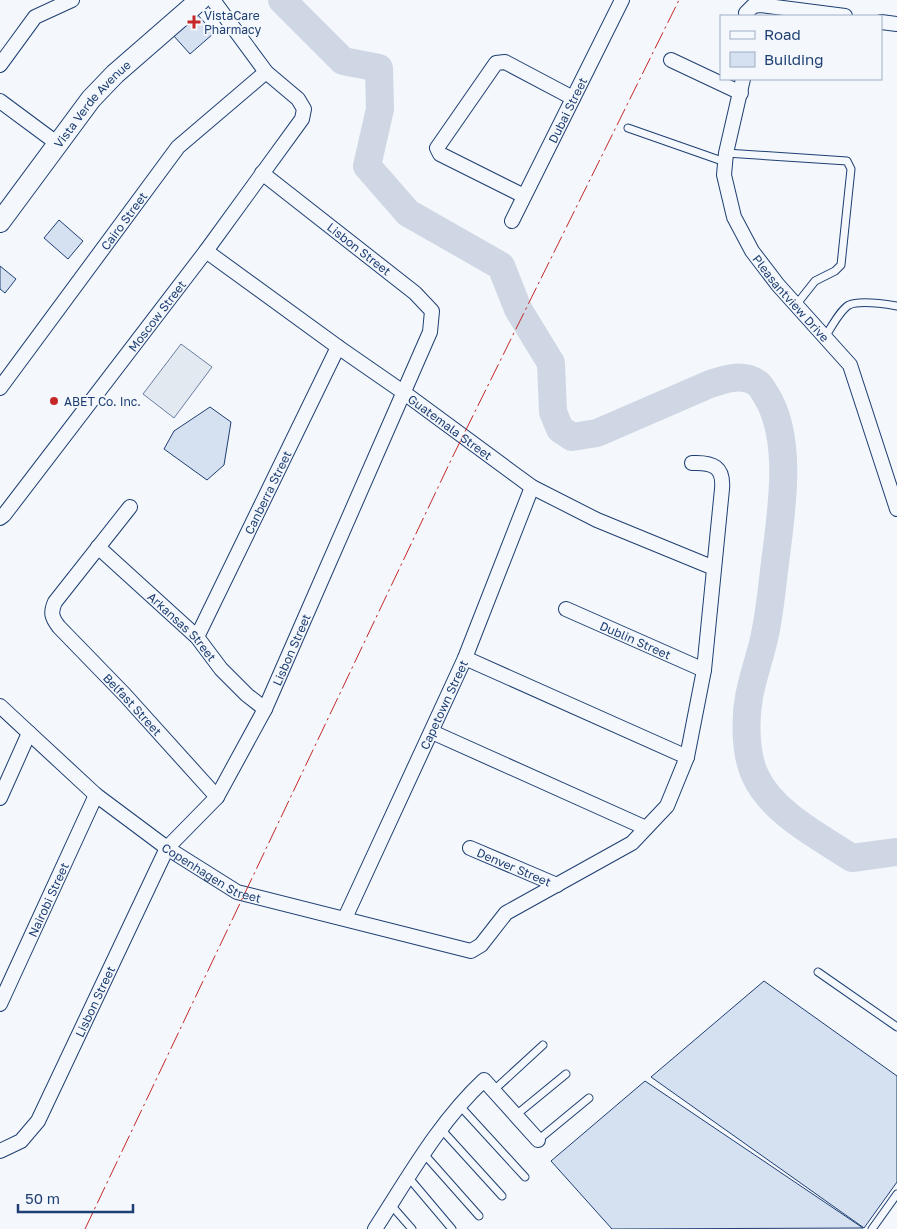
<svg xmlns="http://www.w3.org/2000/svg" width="897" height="1229" viewBox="0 0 897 1229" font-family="'Golos Text',sans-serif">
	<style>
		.green { fill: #e3e9f0; stroke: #687fa3 }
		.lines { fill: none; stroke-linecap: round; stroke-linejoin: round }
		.river { stroke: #cfd7e4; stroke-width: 28 }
		.building { fill: #d5e0f0; stroke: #1d3f73 }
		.lane-casing { stroke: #1d3f73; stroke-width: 9 }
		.street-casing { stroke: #1d3f73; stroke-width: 16 }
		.secondary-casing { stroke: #1d3f73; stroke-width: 22 }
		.lane { stroke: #f4f7fb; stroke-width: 7 }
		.street { stroke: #f4f7fb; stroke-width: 14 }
		.secondary { stroke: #f4f7fb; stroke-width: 20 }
		.power { stroke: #c62828; stroke-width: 1; stroke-dasharray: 18 4 2.5 4; stroke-linecap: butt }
		.poi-dot { fill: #c62828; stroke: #f4f7fb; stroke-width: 2 }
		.labels { text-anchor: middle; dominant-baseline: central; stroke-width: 4; stroke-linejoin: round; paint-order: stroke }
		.poi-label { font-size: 12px; fill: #1d3f73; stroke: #f4f7fb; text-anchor: start }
		.street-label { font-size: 12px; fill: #1d3f73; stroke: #f4f7fb }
	</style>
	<rect width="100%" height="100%" fill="#f4f7fb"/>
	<polygon class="green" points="181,344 212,367 174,418 143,394"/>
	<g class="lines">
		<path class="river" d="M282,0l61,61 36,7 1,41 -13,57 41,47 93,53 17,43 33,54 2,49 7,17 12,8 25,-4 113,-49c15,-5 32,-11 47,-1 4,2 6,8 9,12 28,45 15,118 9,168 -3,23 -5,48 -10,71 -4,21 -12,41 -16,63 -4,22 -4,57 6,78 16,37 65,62 97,83l45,-6"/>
	</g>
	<g class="building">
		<polygon points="197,14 214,33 190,54 173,35"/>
		<polygon points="59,220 83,241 68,259 44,238"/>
		<polygon points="0,266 16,279 5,293 0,289"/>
		<polygon points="210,407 231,422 224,465 207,480 164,449 174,431"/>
		<polygon points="764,981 897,1076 897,1182 864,1228 651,1077"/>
		<polygon points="645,1081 863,1228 612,1229 551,1161"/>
	</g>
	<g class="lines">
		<g class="lane-casing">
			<g id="lane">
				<polyline points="628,128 725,162"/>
				<polyline points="726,153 847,161 851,169 841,265 835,271 815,281 796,305"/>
				<path d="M825,337c6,-9 15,-27 24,-32 11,-5 36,-1 48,1"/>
				<polyline points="818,972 897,1027"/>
				<polyline points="494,1090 543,1045"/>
				<polyline points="459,1105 525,1177"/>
				<polyline points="516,1115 566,1074"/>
				<polyline points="441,1129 502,1196"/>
				<polyline points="538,1140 589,1098"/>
				<polyline points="424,1154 479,1216"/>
				<polyline points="409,1178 452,1229"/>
				<polyline points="391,1205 412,1229"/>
				<polyline points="872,1229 897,1194"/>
			</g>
		</g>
		<g class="street-casing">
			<g id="street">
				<polyline points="747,16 746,13 753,6 760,5 845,16"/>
				<polyline points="881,22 897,24"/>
				<polyline points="671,60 741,93"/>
				<polyline points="0,65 35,17 72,0"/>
				<path id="s1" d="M743,79l-17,74 -2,22 10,42 18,34 26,34 72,80 47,144"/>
				<polyline points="0,101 58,144"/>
				<polyline points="524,196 440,154 437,148 496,63 505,62 573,98"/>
				<path id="s2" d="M512,221l110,-221"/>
				<path id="s3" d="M206,251l132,96 65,45 129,95 65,33 117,48"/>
				<path id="s4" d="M0,388l178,-241 88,-75"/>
				<path id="s5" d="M130,507l-75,95c-5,11 -3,16 4,25l66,68 92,102"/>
				<path id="s6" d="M0,518l4,-3 202,-264 96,-132 2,-10 -6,-10 -32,-27 -53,-72"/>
				<path id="s7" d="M98,547l99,90 24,32 26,26 18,14"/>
				<path id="s8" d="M566,609l138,61"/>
				<path id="s9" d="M197,637l141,-290"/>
				<polyline points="465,658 687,757"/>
				<path id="s10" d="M0,706l96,89 71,53 70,44 234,59 10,-6 25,-32 126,-70 35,-37 20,-49 17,-87 18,-181c2,-22 -9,-27 -30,-26"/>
				<polyline points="432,732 646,828"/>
				<polyline points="0,798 29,733"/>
				<path id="s11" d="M470,848l87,37"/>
				<path id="s12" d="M345,918l120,-260 67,-171"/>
				<path id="s13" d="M0,1004l96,-209"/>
				<path id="s14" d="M0,1151l21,-10 17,-20 129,-273 50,-51 48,-88 165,-377 2,-21 -17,-18 -153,-120"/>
				<path d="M375,1229c33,-51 64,-107 109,-149l54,60"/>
			</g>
		</g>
		<g class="secondary-casing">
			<g id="secondary">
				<path id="s15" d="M0,222l91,-123 24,-25 85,-74"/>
			</g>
		</g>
		<use href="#lane" class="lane"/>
		<use href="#street" class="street"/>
		<use href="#secondary" class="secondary"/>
		<polyline class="power" points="85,1229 452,458 679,0"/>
	</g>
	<g class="poi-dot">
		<path d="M191.5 14.5h5v5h5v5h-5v5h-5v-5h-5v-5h5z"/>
		<circle cx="54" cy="401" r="5"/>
	</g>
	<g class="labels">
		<g class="poi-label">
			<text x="204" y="15">VistaCare<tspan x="204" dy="14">Pharmacy</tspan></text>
			<text x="64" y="401">ABET Co. Inc.</text>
		</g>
		<g class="street-label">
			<text stroke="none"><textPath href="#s15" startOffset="150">Vista Verde Avenue</textPath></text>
			<text stroke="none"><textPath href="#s2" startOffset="124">Dubai Street</textPath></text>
			<text stroke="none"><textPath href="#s4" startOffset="208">Cairo Street</textPath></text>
			<text transform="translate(359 249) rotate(38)">Lisbon Street</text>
			<text stroke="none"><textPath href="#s1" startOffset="241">Pleasantview Drive</textPath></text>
			<text stroke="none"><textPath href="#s6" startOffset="256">Moscow Street</textPath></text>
			<text stroke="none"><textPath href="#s3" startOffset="301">Guatemala Street</textPath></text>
			<text stroke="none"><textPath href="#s9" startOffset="161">Canberra Street</textPath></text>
			<text stroke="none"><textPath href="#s7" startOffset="116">Arkansas Street</textPath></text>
			<text stroke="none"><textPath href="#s8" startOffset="76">Dublin Street</textPath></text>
			<text stroke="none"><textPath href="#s14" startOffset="588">Lisbon Street</textPath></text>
			<text stroke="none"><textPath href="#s5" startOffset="255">Belfast Street</textPath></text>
			<text stroke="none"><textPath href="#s12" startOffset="235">Capetown Street</textPath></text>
			<text stroke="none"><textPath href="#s11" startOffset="48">Denver Street</textPath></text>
			<text stroke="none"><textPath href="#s10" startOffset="271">Copenhagen Street</textPath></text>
			<text stroke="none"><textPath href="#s13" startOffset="115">Nairobi Street</textPath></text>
			<text stroke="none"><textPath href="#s14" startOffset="182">Lisbon Street</textPath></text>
		</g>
	</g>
	<rect x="720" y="15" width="162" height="65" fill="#f4f7fb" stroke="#9eadc5"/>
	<rect x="730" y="31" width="25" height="8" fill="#f4f7fb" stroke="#9eadc5"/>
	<text x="764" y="40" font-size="15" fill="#1d3f73">Road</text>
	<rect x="730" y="52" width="25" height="15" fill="#d5e0f0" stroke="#9eadc5"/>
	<text x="764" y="65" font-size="15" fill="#1d3f73">Building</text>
	<path d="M18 1204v8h115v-8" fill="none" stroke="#1d3f73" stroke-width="2.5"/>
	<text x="25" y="1204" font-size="15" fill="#1d3f73" stroke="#f4f7fb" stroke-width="4" paint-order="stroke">50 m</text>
</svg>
